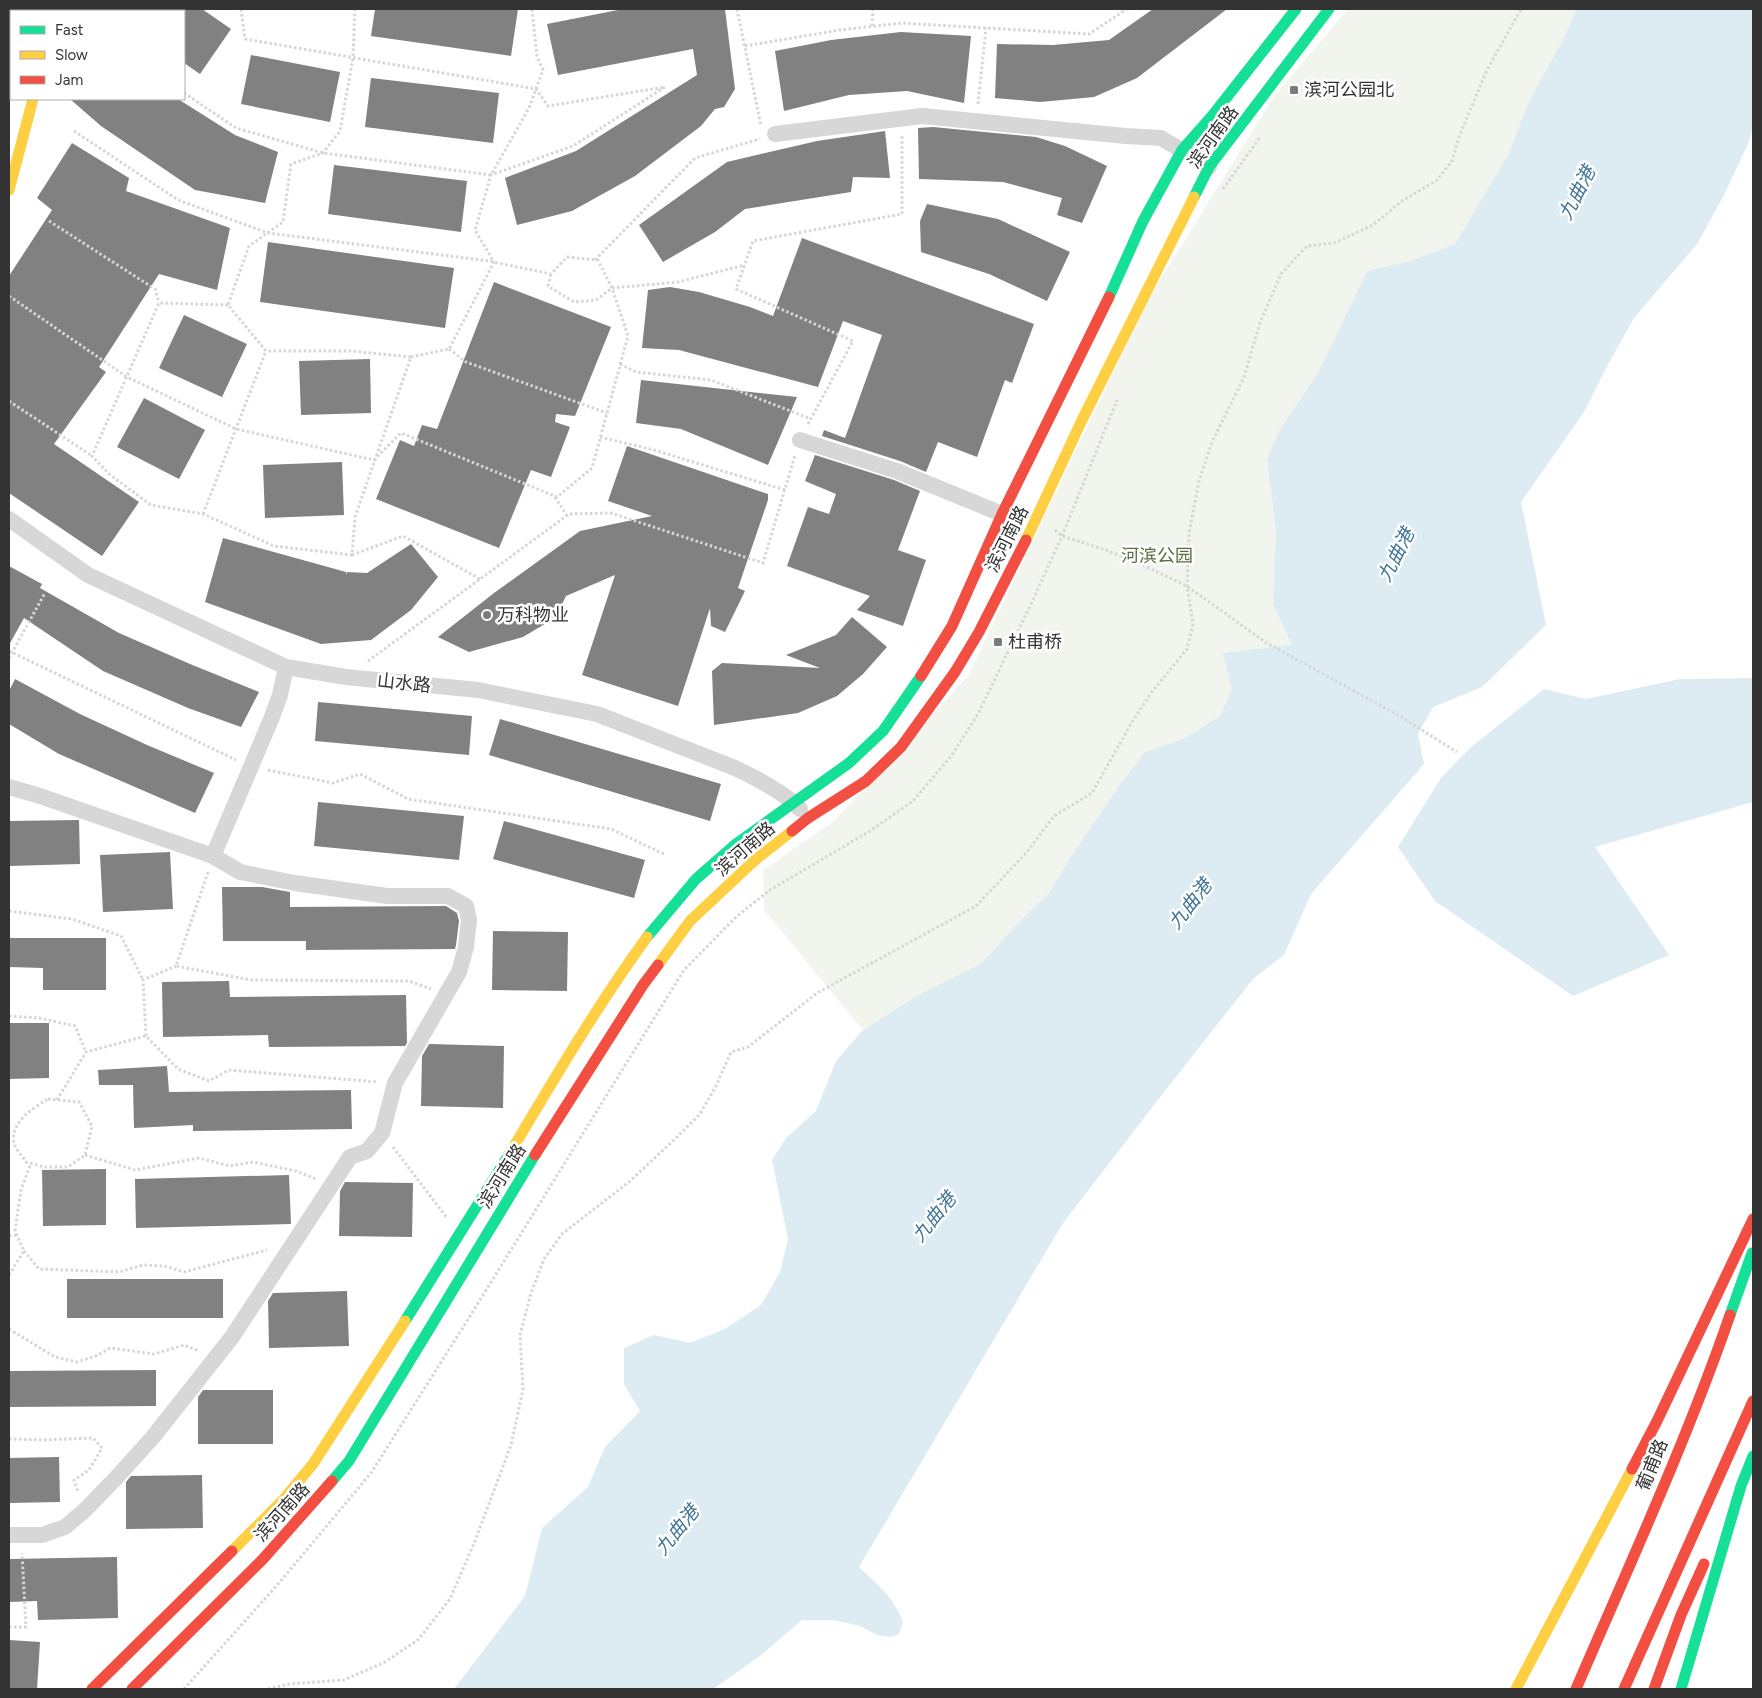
<svg xmlns="http://www.w3.org/2000/svg" width="1762" height="1698" viewBox="0 0 1762 1698" font-family="Figtree,'Noto Sans SC',sans-serif">
	<style>
		.green { fill: #f1f5ed }
		.water { fill: #ddebf3 }
		.building { fill: #818181 }
		.lines { fill: none; stroke-linecap: round; stroke-linejoin: round }
		.path { stroke: #d6d6d6; stroke-width: 3; stroke-dasharray: 2.5 2.5; stroke-linecap: butt }
		.street { stroke: #d7d7d7; stroke-width: 16 }
		.fast { stroke: #16e098; stroke-width: 11 }
		.slow { stroke: #ffcf43; stroke-width: 11 }
		.jam { stroke: #f24e42; stroke-width: 11 }
		.poi-dot { fill: #7a7a7a; stroke: #fff; stroke-width: 2 }
		.labels { text-anchor: middle; dominant-baseline: central; stroke-width: 5; stroke-linejoin: round; paint-order: stroke }
		.poi-label { font-size: 18px; fill: #333; stroke: #fff; text-anchor: start }
		.street-label { font-size: 18px; fill: #333; stroke: #fff }
		.park-label { font-size: 18px; fill: #56703f; stroke: #fff }
		.water-label { font-size: 19px; font-style: italic; fill: #3f7597; stroke: #fff }
	</style>
	<rect width="100%" height="100%" fill="#fff"/>
	<polygon class="green" points="1348,9 1576,9 1566,34 1528,103 1509,153 1455,244 1411,261 1367,271 1318,373 1280,429 1267,459 1276,531 1273,604 1292,645 1232,689 1220,716 1183,739 1145,752 1121,783 1070,858 1049,893 1017,924 982,963 920,994 863,1030 764,910 763,870 834,821 969,675 1147,301 1275,95"/>
	<g class="water">
		<path d="M1576,9h177v118l-5,17 -25,53 -26,47 -63,74 -27,48 -23,46 -63,90 25,123 -64,62 -49,20 -15,27 6,30 -113,130 -27,61 -31,24 -96,122 -94,122 -204,344c20,20 33,27 44,55l-4,12 -8,3 -14,-2 -17,-9 -27,-6h-31l-42,36 -47,33h-259l71,-93 17,-68 46,-41 17,-40 35,-36 -16,-27v-36l30,-13 36,8 35,-14 36,-24 19,-33 8,-33 -16,-79 14,-22 30,-27 20,-50 27,-31 57,-36 62,-31 35,-39 32,-31 21,-35 51,-75 24,-31 38,-13 37,-23 12,-27 -9,-36 69,-8 -19,-41 3,-73 -9,-72 13,-30 38,-56 49,-102 44,-10 44,-17 54,-91 19,-50 38,-69z"/>
		<polygon points="1753,678 1753,802 1595,847 1669,955 1573,996 1435,901 1398,847 1441,778 1470,748 1544,689 1586,699 1680,679"/>
	</g>
	<g class="building">
		<polygon points="184,9 202,9 231,29 200,74 184,63"/>
		<polygon points="375,9 518,9 511,56 371,36"/>
		<polygon points="623,9 725,9 735,89 724,107 715,109 701,126 635,176 572,211 517,225 505,178 576,151 697,75 693,49 558,75 547,24"/>
		<polygon points="1153,9 1227,9 1137,78 1094,97 1040,102 995,98 997,44 1053,45 1109,40"/>
		<polygon points="901,32 971,36 964,103 907,91 849,95 784,111 775,51 831,40"/>
		<polygon points="251,55 340,72 330,122 241,104"/>
		<polygon points="371,78 499,93 493,143 365,127"/>
		<polygon points="70,99 178,99 235,135 278,152 265,203 195,190 101,126"/>
		<polygon points="933,127 1036,137 1065,146 1107,166 1082,223 1057,215 1062,198 1003,182 919,179 918,128"/>
		<polygon points="885,131 890,178 853,177 851,192 745,209 715,232 663,262 639,225 727,162 817,141"/>
		<polygon points="72,143 129,178 126,191 230,228 217,290 159,274 99,367 106,372 54,444 139,502 102,556 9,493 9,276 52,210 37,198"/>
		<polygon points="334,165 467,181 461,232 328,214"/>
		<polygon points="927,204 998,219 1070,252 1047,301 989,274 921,252 920,221"/>
		<polygon points="802,238 1034,324 1012,383 1005,380 977,457 938,442 926,472 900,461 822,436 824,430 845,438 882,335 843,321 818,387 679,350 642,348 648,290 670,287 699,292 750,307 773,316"/>
		<polygon points="268,242 454,268 445,328 260,302"/>
		<polygon points="494,282 611,327 575,416 556,414 555,422 570,427 551,477 531,470 499,548 376,499 400,440 414,446 422,425 437,429"/>
		<polygon points="184,315 247,344 222,397 159,368"/>
		<polygon points="370,359 371,413 301,415 299,361"/>
		<polygon points="641,380 797,397 768,465 681,429 636,423"/>
		<polygon points="144,398 205,430 179,479 117,447"/>
		<polygon points="627,446 768,494 768,500 738,588 745,591 725,632 711,626 710,608 678,706 582,675 615,575 566,596 555,618 523,637 469,652 438,637 494,593 580,531 652,516 608,501"/>
		<polygon points="815,455 894,480 920,491 898,550 926,560 903,626 857,610 870,596 787,566 808,507 829,514 836,494 805,481"/>
		<polygon points="342,462 344,515 265,518 263,465"/>
		<polygon points="223,538 346,572 346,575 347,572 367,573 411,544 438,577 411,610 371,640 321,644 205,602"/>
		<polygon points="9,566 42,584 40,588 119,633 190,664 259,692 241,727 188,708 103,671 24,618 9,645"/>
		<polygon points="852,617 887,647 863,674 837,696 798,713 714,725 712,671 722,663 820,668 786,655 836,635"/>
		<polygon points="15,679 80,714 147,745 214,773 195,813 59,754 9,724 9,691"/>
		<polygon points="318,702 472,716 469,755 315,741"/>
		<polygon points="500,719 721,784 710,821 489,755"/>
		<polygon points="318,802 464,816 459,860 314,846"/>
		<polygon points="79,820 80,864 9,866 9,821"/>
		<polygon points="504,821 645,860 634,898 493,859"/>
		<polygon points="170,852 173,909 103,912 100,855"/>
		<polygon points="222,887 262,887 290,892 290,907 446,906 457,913 459,921 456,945 455,949 306,950 306,941 223,941"/>
		<polygon points="493,931 568,932 567,991 492,990"/>
		<polygon points="9,938 106,938 106,990 43,990 43,968 9,967"/>
		<polygon points="229,981 230,997 406,995 407,1043 405,1046 269,1047 268,1035 163,1037 162,982"/>
		<polygon points="9,1023 49,1023 49,1078 9,1079"/>
		<polygon points="429,1044 504,1046 503,1108 421,1106 422,1056"/>
		<polygon points="167,1066 169,1092 351,1090 352,1129 193,1131 193,1125 134,1128 133,1085 99,1085 98,1070"/>
		<polygon points="106,1169 106,1225 43,1226 42,1170"/>
		<polygon points="289,1175 291,1224 136,1228 135,1179"/>
		<polygon points="345,1182 413,1183 412,1237 339,1236 340,1191"/>
		<rect x="67" y="1279" width="156" height="39"/>
		<polygon points="347,1291 349,1346 269,1348 268,1301 273,1293"/>
		<polygon points="156,1370 156,1406 9,1407 9,1371"/>
		<polygon points="203,1390 273,1390 273,1444 198,1444 198,1397"/>
		<polygon points="59,1457 60,1502 9,1503 9,1458"/>
		<polygon points="202,1475 203,1528 126,1529 126,1482 131,1476"/>
		<polygon points="117,1557 118,1618 38,1620 37,1601 9,1602 9,1559"/>
		<polygon points="9,1640 40,1642 37,1689 9,1689"/>
	</g>
	<g class="lines">
		<g class="path">
			<polyline points="241,9 245,39 536,89 548,106 665,87 573,146 491,175 475,230 494,262 449,349 411,357"/>
			<polyline points="737,9 761,126"/>
			<polyline points="872,26 873,9"/>
			<polyline points="745,46 840,30 902,23 1089,34 1127,9"/>
			<polyline points="184,93 236,128 323,153 491,175 529,108 543,70 537,57 532,9"/>
			<polyline points="978,104 986,28"/>
			<polyline points="74,131 178,200 268,233 489,261 551,274 567,257 598,260 612,288 596,300 574,302 548,286 551,274"/>
			<polyline points="1223,189 1261,136"/>
			<polyline points="49,221 155,289 159,303"/>
			<polyline points="595,260 695,158 760,139"/>
			<polyline points="9,296 127,377 236,429 374,460 401,433 557,497 592,468 628,336 612,288 678,282 745,265"/>
			<polyline points="228,305 159,303 92,456 109,474 151,505 203,514 274,546 352,555 355,517 411,357 350,351 266,351"/>
			<polyline points="449,349 466,362 607,413"/>
			<polyline points="620,364 636,372 711,380 811,419"/>
			<polyline points="9,401 92,456"/>
			<polyline points="808,424 853,341 736,289 753,241 902,214 902,134"/>
			<polyline points="600,437 654,450 785,490"/>
			<polyline points="555,497 567,516"/>
			<polyline points="203,514 266,351 228,305 249,246 283,222 291,164 323,153 340,131 353,58 355,9"/>
			<polyline points="1055,530 1062,536 1106,550 1149,568 1187,586 1265,642 1396,714 1457,752"/>
			<polyline points="352,555 403,536 480,579"/>
			<polyline points="9,651 236,760"/>
			<polyline points="9,658 45,593"/>
			<polyline points="368,661 569,514 611,513 763,563 795,455"/>
			<polyline points="268,770 333,783 360,774 408,799 611,829 666,855"/>
			<polyline points="208,872 176,966 251,980 409,981 431,989"/>
			<polyline points="9,911 72,919 121,936 143,980"/>
			<polyline points="9,1016 39,1018 75,1026 86,1052"/>
			<polyline points="146,1036 143,980 176,966"/>
			<path d="M48,1099l31,3 13,24 -7,29 -17,12h-24l-18,-5c-3,-5 -8,-10 -11,-16 -8,-22 18,-38 33,-47z"/>
			<polyline points="57,1100 86,1052 146,1036 178,1069 209,1081 229,1070 378,1082"/>
			<polyline points="393,1147 447,1218"/>
			<polyline points="85,1155 135,1170 199,1158 230,1166 253,1162 296,1171 316,1179"/>
			<polyline points="9,1236 17,1235"/>
			<polyline points="24,1251 39,1269 119,1272 143,1265 164,1266 184,1272 267,1250"/>
			<polyline points="9,1275 24,1251 15,1231 21,1190 31,1163"/>
			<polyline points="9,1329 55,1357 77,1362 96,1356 110,1348 154,1354 184,1345 199,1351"/>
			<polyline points="9,1439 43,1440 93,1438 102,1448 89,1470 74,1480 78,1492"/>
			<polyline points="9,1627 26,1627 22,1553"/>
			<polyline points="184,1689 279,1583 371,1473 467,1321 684,970 737,916 770,890 870,831 913,801 952,755 979,712 1032,602 1062,536 1117,400"/>
			<polyline points="268,1689 289,1684 344,1680 385,1662 418,1640 450,1599 475,1541 511,1445 523,1390 520,1335 531,1293 544,1259 562,1234 629,1182 675,1139 700,1114 716,1086 731,1052 748,1047 817,993 976,906 1027,852 1054,816 1092,793 1132,722 1151,693 1187,649 1193,624 1187,586 1189,533 1199,481 1212,442 1244,377 1260,323 1281,274 1307,246 1334,243 1373,225 1402,201 1437,180 1452,161 1459,137 1486,72 1521,9"/>
		</g>
		<g class="street">
			<polyline points="775,134 922,116 1126,136 1161,138 1209,167"/>
			<polyline points="800,440 897,471 1002,514"/>
			<path d="M9,519l79,56 198,92 60,10 132,13 119,24 138,54c21,10 49,24 65,41"/>
			<polyline points="9,787 37,795 213,856 240,872 295,883 387,896 448,896 466,906 469,920 466,947 459,972 395,1083 382,1133 367,1151 350,1157 232,1337 153,1437 116,1478 85,1510 65,1527 42,1535 9,1535"/>
			<polyline points="213,856 272,717 280,695 286,667"/>
		</g>
		<g class="fast">
			<polyline points="57,11 58,9"/>
			<polyline points="1194,197 1209,167 1329,9"/>
			<polyline points="1109,297 1143,221 1182,150 1212,116 1296,9"/>
			<polyline points="647,937 696,879 736,844 849,763 883,731 921,676"/>
			<polyline points="1730,1315 1752,1253"/>
			<polyline points="405,1321 510,1153"/>
			<polyline points="332,1481 349,1461 535,1155"/>
			<polyline points="1681,1689 1741,1486 1753,1456"/>
		</g>
		<g class="slow">
			<polyline points="32,11 33,9"/>
			<polyline points="9,89 11,80"/>
			<polyline points="9,190 33,99"/>
			<polyline points="1026,540 1082,420 1194,197"/>
			<polyline points="658,965 690,921 755,860 792,831"/>
			<path d="M510,1153c44,-74 87,-147 137,-216"/>
			<polyline points="232,1551 283,1500 313,1464 405,1321"/>
			<polyline points="1516,1689 1632,1469"/>
		</g>
		<g class="jam">
			<polyline points="921,676 952,626 1002,514 1109,297"/>
			<polyline points="792,831 808,818 866,781 901,747 955,672 979,632 1026,540"/>
			<polyline points="535,1155 643,985 658,965"/>
			<polyline points="1632,1469 1657,1421 1753,1219"/>
			<polyline points="92,1689 232,1551"/>
			<polyline points="132,1689 263,1559 332,1481"/>
			<path d="M1576,1689c53,-123 110,-247 154,-374"/>
			<polyline points="1624,1689 1753,1401"/>
			<polyline points="1654,1689 1681,1615 1704,1564"/>
		</g>
	</g>
	<g class="poi-dot">
		<rect x="1289" y="85" width="10" height="10" rx="2.5"/>
		<circle cx="487" cy="615" r="5"/>
		<rect x="993" y="637" width="10" height="10" rx="2.5"/>
	</g>
	<g class="labels">
		<g class="poi-label">
			<text x="1304" y="90">滨河公园北</text>
			<text x="497" y="615">万科物业</text>
			<text x="1008" y="642">杜甫桥</text>
		</g>
		<g class="street-label">
			<text transform="translate(1213 137) rotate(-54)">滨河南路</text>
			<text transform="translate(1007 539) rotate(-63)">滨河南路</text>
			<text transform="translate(404 683) rotate(6)">山水路</text>
			<text transform="translate(745 849) rotate(-41)">滨河南路</text>
			<text transform="translate(502 1176) rotate(-58)">滨河南路</text>
			<text transform="translate(1652 1465) rotate(-68)">葡甫路</text>
			<text transform="translate(282 1512) rotate(-48)">滨河南路</text>
		</g>
		<g class="park-label">
			<text x="1157" y="556">河滨公园</text>
		</g>
		<g class="water-label">
			<text transform="translate(1577 193) rotate(-63)">九曲港</text>
			<text transform="translate(1396 555) rotate(-63)">九曲港</text>
			<text transform="translate(1190 904) rotate(-52)">九曲港</text>
			<text transform="translate(934 1217) rotate(-51)">九曲港</text>
			<text transform="translate(677 1530) rotate(-51)">九曲港</text>
		</g>
	</g>
	<rect width="1762" height="1698" fill="none" stroke="#333333" stroke-width="20"/>
	<rect x="10" y="10" width="175" height="90" fill="#ffffff" stroke="#adadad"/>
	<rect x="20" y="26" width="25" height="8" fill="#16e098" stroke="#adadad"/>
	<text x="55" y="35" font-size="15" fill="#333333">Fast</text>
	<rect x="20" y="51" width="25" height="8" fill="#ffcf43" stroke="#adadad"/>
	<text x="55" y="60" font-size="15" fill="#333333">Slow</text>
	<rect x="20" y="76" width="25" height="8" fill="#f24e42" stroke="#adadad"/>
	<text x="55" y="85" font-size="15" fill="#333333">Jam</text>
</svg>
